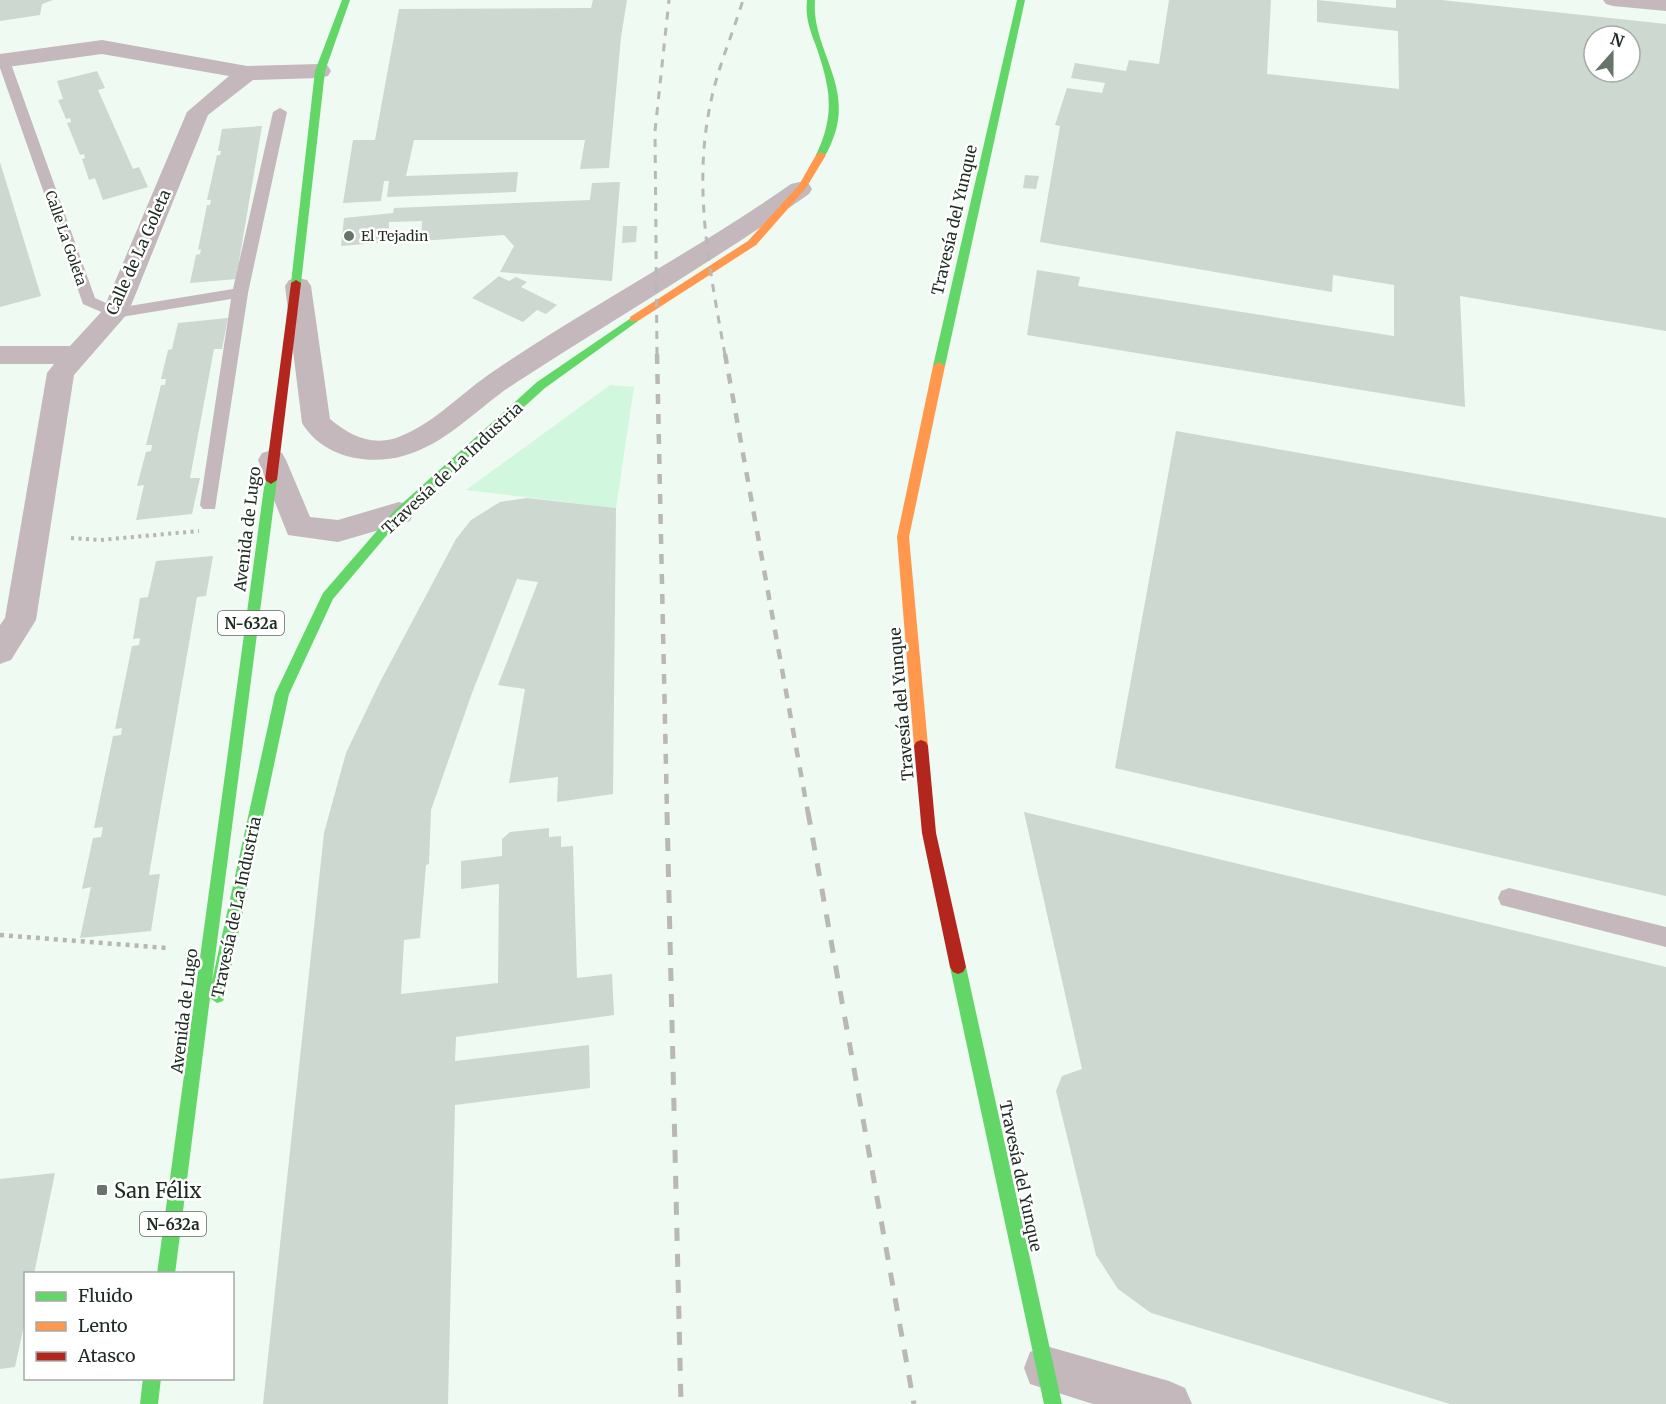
<svg xmlns="http://www.w3.org/2000/svg" width="1666" height="1404" viewBox="0 0 1666 1404" font-family="Merriweather,serif">
	<style>
		.green { fill: #d1f7de }
		.building { fill: #ccd8d0; fill-rule: evenodd }
		.lines { fill: none; stroke-linecap: round; stroke-linejoin: round }
		.path-far1 { stroke: #b9b4b6; stroke-width: 4; stroke-dasharray: 3 4.5; stroke-linecap: butt }
		.path { stroke: #b9b4b6; stroke-width: 4.5; stroke-dasharray: 4 5; stroke-linecap: butt }
		.lane { fill: #c4b8bd; fill-rule: evenodd }
		.street { fill: #c4b8bd; fill-rule: evenodd }
		.fast { fill: #63d668; fill-rule: evenodd }
		.slow { fill: #ff974d; fill-rule: evenodd }
		.jam { fill: #b3261e; fill-rule: evenodd }
		.rail-far2 { stroke: #bab8b7; stroke-width: 3; stroke-dasharray: 8 8; stroke-linecap: butt }
		.rail-far1 { stroke: #bab8b7; stroke-width: 4.5; stroke-dasharray: 10 10; stroke-linecap: butt }
		.rail { stroke: #bab8b7; stroke-width: 5; stroke-dasharray: 13 13; stroke-linecap: butt }
		.poi-dot { fill: #67736b; stroke: #fff; stroke-width: 2 }
		.labels { text-anchor: middle; dominant-baseline: central; stroke-width: 5; stroke-linejoin: round; paint-order: stroke }
		.far-poi-label { font-size: 14px; fill: #1e2b22; stroke: #fff; text-anchor: start }
		.far-street-label { font-size: 14px; fill: #1e2b22; stroke: #fff }
		.shield { fill: #fff; stroke: #626b64; stroke-width: 1.5 }
		.shield-label { font-size: 15px; font-weight: bold; fill: #1e2b22 }
		.street-label { font-size: 16px; fill: #1e2b22; stroke: #fff }
		.near-poi-label { font-size: 20px; fill: #1e2b22; stroke: #fff; text-anchor: start }
	</style>
	<rect width="100%" height="100%" fill="#eefaf2"/>
	<polygon class="green" points="610,385 634,387 616,508 466,490"/>
	<g class="building">
		<polygon points="0,0 53,0 42,4 40,15 0,21"/>
		<polygon points="593,0 627,0 621,37 609,168 580,169 585,140 414,140 406,176 518,172 516,192 387,197 389,181 384,181 381,201 343,203 353,140 375,140 399,9 591,8"/>
		<path d="M1169,0h102l-4,74 132,15 -1,-58 -81,-9v-22l79,8v-8h45l225,24v307l-206,-35 5,111 -438,-72 10,-65 43,7 -2,9 316,50v-51l-61,-10 -1,17 -292,-50 20,-116 -5,-1 12,-37 35,5 3,-10 -34,-5 4,-15 51,8 3,-11 30,4zM1594,36h36v36h-36z"/>
		<polygon points="97,71 105,88 98,90 133,169 139,167 148,187 103,200 95,178 89,180 82,159 85,158 84,154 80,155 67,123 71,122 70,118 66,119 58,100 63,99 57,81"/>
		<polygon points="262,126 236,279 190,283 196,255 200,254 201,249 198,250 207,205 210,205 211,200 207,200 217,155 220,155 221,151 218,151 222,129"/>
		<polygon points="0,162 41,296 0,307"/>
		<polygon points="1025,175 1039,176 1036,189 1023,188"/>
		<polygon points="620,182 612,281 500,272 514,246 504,235 421,241 422,221 389,222 388,242 341,246 344,218 393,213 394,208 590,200 592,183"/>
		<polygon points="623,226 637,226 636,242 622,243"/>
		<polygon points="499,276 509,281 516,277 527,282 521,287 557,305 546,314 537,310 523,322 472,298"/>
		<polygon points="228,318 222,349 214,349 190,478 200,478 192,514 136,520 144,485 137,486 146,452 151,451 152,445 146,445 161,385 165,385 166,379 161,379 168,350 172,349 178,323"/>
		<polygon points="1176,431 1666,518 1666,896 1115,768"/>
		<polygon points="527,498 616,508 613,794 557,802 558,777 509,783 525,689 498,685 538,582 517,579 472,693 431,810 429,864 426,865 420,938 404,940 401,994 498,983 499,884 461,889 461,861 502,856 502,839 510,832 549,828 549,837 561,836 561,847 573,846 577,978 612,974 614,1015 456,1037 455,1061 589,1045 590,1088 455,1105 448,1404 263,1404 324,833 346,753 380,682 456,539 471,520 500,502"/>
		<polygon points="213,556 206,596 197,597 149,875 160,874 151,931 80,938 91,887 82,889 93,838 101,837 103,827 94,828 113,736 121,735 122,728 115,729 132,646 139,645 140,638 133,639 140,598 148,597 156,561"/>
		<polygon points="1024,812 1666,967 1666,1404 1450,1404 1151,1313 1118,1289 1096,1255 1056,1091 1062,1076 1082,1069"/>
		<polygon points="55,1173 34,1274 26,1274 26,1316 15,1367 0,1369 0,1179"/>
	</g>
	<g class="lines">
		<polyline class="path-far1" points="71,538 100,540 199,531"/>
		<polyline class="path" points="0,935 167,948"/>
		<g class="lane">
			<polygon points="4,57 10,61 95,298 117,308 233,289 273,112 280,108 287,112 248,293 215,509 203,509 200,505 231,299 115,318 83,304 0,68 0,58"/>
			<polygon points="1509,888 1666,927 1666,947 1501,905 1498,898 1501,891"/>
		</g>
		<g class="street">
			<polygon points="1603,0 1666,0 1666,11 1613,6 1606,4"/>
			<polygon points="102,40 247,66 320,64 328,66 331,71 328,76 320,78 253,80 208,115 128,313 74,375 36,620 11,660 0,664 0,625 5,618 47,373 54,364 0,364 0,346 70,346 103,310 187,112 229,76 102,54 0,68 0,54"/>
			<path d="M800,182l9,2 3,5 -3,5c-95,67 -195,125 -292,188 -38,24 -69,62 -114,74 -35,10 -81,1 -101,-33l-17,-137 4,-6 9,-2 9,2 4,6 19,133c19,16 40,27 66,19 37,-13 66,-46 98,-67 97,-66 201,-120 297,-187z"/>
			<polygon points="272,450 282,453 286,460 310,517 338,520 399,502 410,505 414,513 410,521 338,542 288,535 258,460 262,453"/>
			<polygon points="1046,1346 1169,1381 1185,1388 1192,1404 1093,1404 1030,1384 1024,1368 1030,1352"/>
		</g>
		<g class="fast">
			<polygon points="342,0 350,0 325,71 301,283 296,286 291,283 315,71"/>
			<path d="M807,0h8c-4,50 42,88 16,144 -3,6 -4,11 -10,14l-5,-3c20,-41 14,-68 0,-109 -6,-15 -11,-30 -9,-46z"/>
			<polygon points="1017,0 1025,0 945,366 939,370 933,366"/>
			<polygon points="634,316 638,317 638,321 545,388 403,516 333,599 289,694 225,996 223,1001 217,1003 210,998 175,1274 157,1274 265,480 271,476 277,480 212,981 275,694 323,593 395,510 537,382"/>
			<polygon points="958,960 963,962 966,967 1062,1404 1044,1404 950,967 953,962"/>
			<polygon points="143,1378 161,1378 158,1404 140,1404"/>
		</g>
		<g class="slow">
			<polygon points="821,152 826,155 806,188 756,245 638,321 630,321 630,317 748,241 799,185 816,155"/>
			<polygon points="939,362 945,366 909,537 928,746 926,750 916,750 914,746 897,537 933,366"/>
		</g>
		<g class="jam">
			<polygon points="296,280 301,283 277,480 271,484 265,480 291,283"/>
			<polygon points="921,740 926,742 928,746 936,833 966,967 963,972 958,974 953,972 950,967 922,833 914,746 916,742"/>
		</g>
		<g class="rail-far2">
			<polyline points="657,355 655,131 669,0"/>
			<path d="M725,355c-15,-85 -33,-167 -14,-254 7,-34 22,-68 32,-101"/>
		</g>
		<g class="rail-far1">
			<polyline points="657,354 667,813"/>
			<polyline points="725,354 808,813"/>
		</g>
		<g class="rail">
			<polyline points="667,812 681,1404"/>
			<polyline points="808,812 914,1404"/>
		</g>
	</g>
	<g class="poi-dot">
		<circle cx="349" cy="236" r="6"/>
		<rect x="96" y="1184" width="12" height="12" rx="3"/>
	</g>
	<g class="labels">
		<g class="far-poi-label">
			<text x="361" y="236">El Tejadin</text>
		</g>
		<g class="far-street-label">
			<text transform="translate(66 238) rotate(71)">Calle La Goleta</text>
		</g>
		<g class="shield">
			<rect x="218" y="611" width="66" height="24" rx="4.5"/>
			<rect x="140" y="1212" width="66" height="24" rx="4.5"/>
		</g>
		<g class="shield-label">
			<text x="251" y="623">N-632a</text>
			<text x="173" y="1224">N-632a</text>
		</g>
		<g class="street-label">
			<text transform="translate(954 220) rotate(-77)">Travesía del Yunque</text>
			<text transform="translate(138 252) rotate(-66)">Calle de La Goleta</text>
			<text transform="translate(452 468) rotate(-43)">Travesía de La Industria</text>
			<text transform="translate(247 529) rotate(-83)">Avenida de Lugo</text>
			<text transform="translate(901 704) rotate(-95)">Travesía del Yunque</text>
			<text transform="translate(236 907) rotate(-78)">Travesía de La Industria</text>
			<text transform="translate(184 1011) rotate(-83)">Avenida de Lugo</text>
			<text transform="translate(1021 1176) rotate(78)">Travesía del Yunque</text>
		</g>
		<g class="near-poi-label">
			<text x="114" y="1190">San Félix</text>
		</g>
	</g>
	<rect x="24" y="1272" width="210" height="108" fill="#ffffff" stroke="#a5aaa7" stroke-width="1.5"/>
	<rect x="36" y="1292" width="30" height="9" fill="#63d668" stroke="#a5aaa7" stroke-width="1.5"/>
	<text x="78" y="1302" font-size="18" fill="#1e2b22">Fluido</text>
	<rect x="36" y="1322" width="30" height="9" fill="#ff974d" stroke="#a5aaa7" stroke-width="1.5"/>
	<text x="78" y="1332" font-size="18" fill="#1e2b22">Lento</text>
	<rect x="36" y="1352" width="30" height="9" fill="#b3261e" stroke="#a5aaa7" stroke-width="1.5"/>
	<text x="78" y="1362" font-size="18" fill="#1e2b22">Atasco</text>
	<g transform="translate(1612 54) rotate(21)"><circle r="28" fill="#ffffff" stroke="#a5aaa7" stroke-width="1.5"/>
	<path d="M0-4.5L10 22L0 15L-10 22Z" fill="#67736b"/>
	<text y="-9" font-size="16" font-weight="bold" text-anchor="middle" fill="#1e2b22">N</text>
	</g>
</svg>
